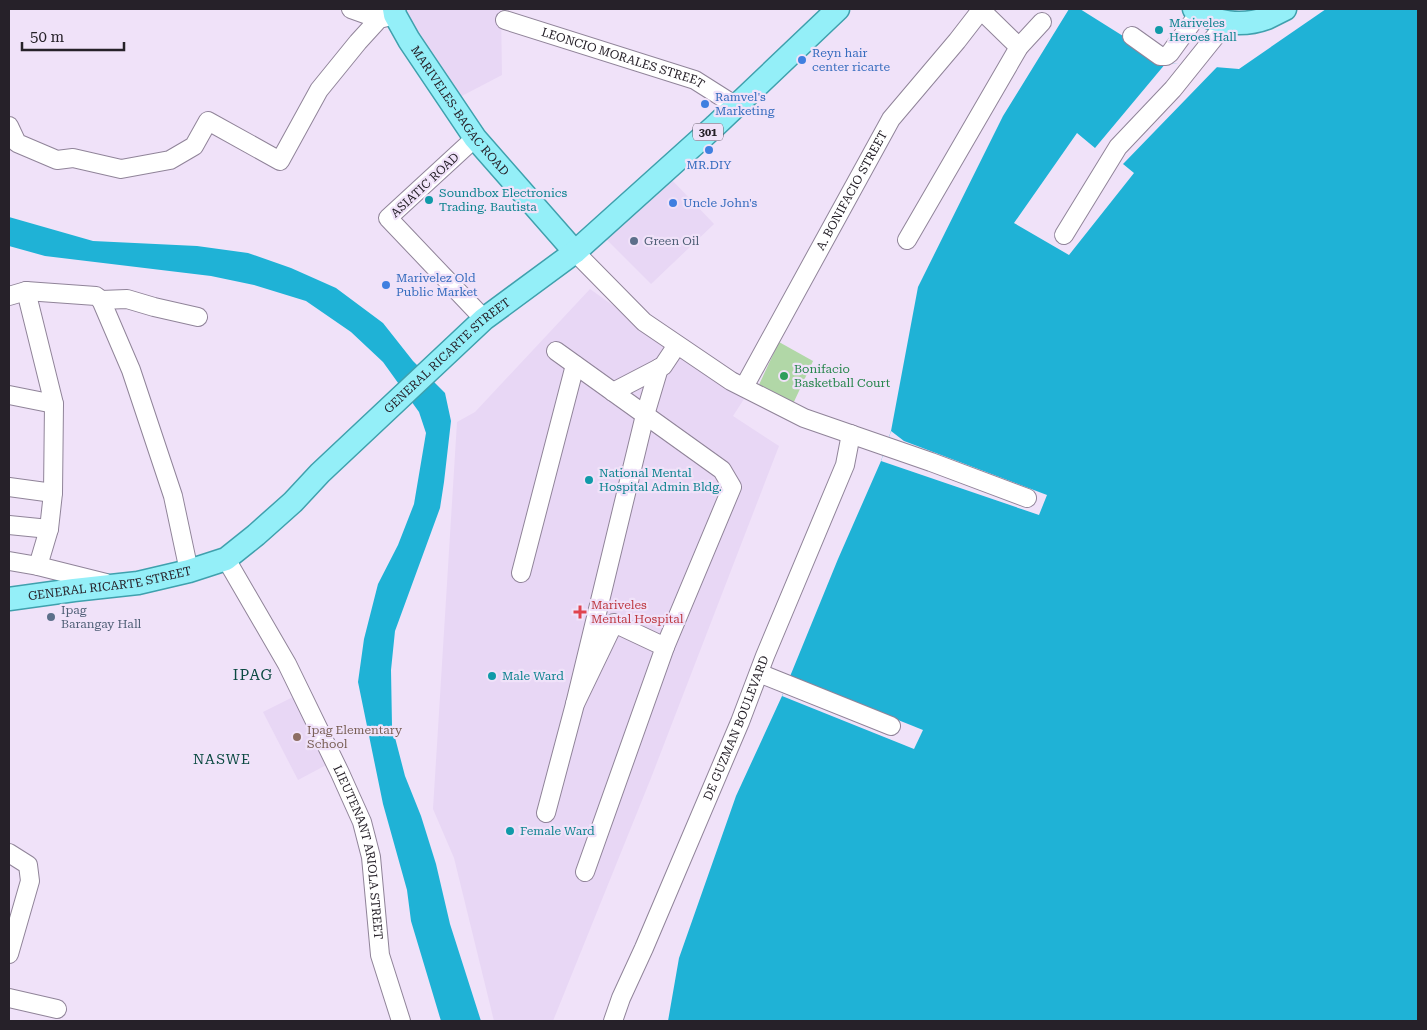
<svg xmlns="http://www.w3.org/2000/svg" width="1427" height="1030" viewBox="0 0 1427 1030" font-family="'Roboto Serif',serif">
	<style>
		.built { fill: #e8d7f5 }
		.green { fill: #b1d7a7 }
		.water { fill: #1fb2d6 }
		.pier { fill: #f0e2f9 }
		.lines { fill: none; stroke-linecap: round; stroke-linejoin: round }
		.minor-casing { stroke: #908499; stroke-width: 20 }
		.major-casing { stroke: #3fa0ad; stroke-width: 25 }
		.minor { stroke: #fff; stroke-width: 18 }
		.major { stroke: #94eff8; stroke-width: 22 }
		.culture-dot { fill: #0f9aa8; stroke: #f0e2f9; stroke-width: 2 }
		.shop-dot { fill: #3f7fe0; stroke: #f0e2f9; stroke-width: 2 }
		.service-dot { fill: #5c6f8a; stroke: #f0e2f9; stroke-width: 2 }
		.leisure-dot { fill: #2e9e5b; stroke: #f0e2f9; stroke-width: 2 }
		.health-dot { fill: #e0444e; stroke: #f0e2f9; stroke-width: 2 }
		.education-dot { fill: #8d6e63; stroke: #f0e2f9; stroke-width: 2 }
		.labels { text-anchor: middle; dominant-baseline: central; stroke-width: 4.5; stroke-linejoin: round; paint-order: stroke }
		.shield { fill: #f0e2f9; stroke: #635b67; stroke-width: 1 }
		.shield-label { font-size: 11px; font-weight: bold; fill: #262129 }
		.culture-label { font-size: 12px; fill: #0d838f; stroke: #f0e2f9; text-anchor: start }
		.shop-label { font-size: 12px; fill: #366cbe; stroke: #f0e2f9; text-anchor: start }
		.street-label { font-size: 12px; fill: #262129; stroke: #f0e2f9 }
		.service-label { font-size: 12px; fill: #4e5e75; stroke: #f0e2f9; text-anchor: start }
		.leisure-label { font-size: 12px; fill: #27864d; stroke: #f0e2f9; text-anchor: start }
		.health-label { font-size: 12px; fill: #be3a42; stroke: #f0e2f9; text-anchor: start }
		.education-label { font-size: 12px; fill: #785e54; stroke: #f0e2f9; text-anchor: start }
		.neighbourhood-label { font-size: 14px; letter-spacing: 1px; fill: #0b4942; stroke: #f0e2f9 }
		.quarter-label { font-size: 15px; letter-spacing: 1px; fill: #0b4942; stroke: #f0e2f9 }
	</style>
	<rect width="100%" height="100%" fill="#f0e2f9"/>
	<g class="built">
		<polygon points="403,9 501,9 502,75 458,98"/>
		<polygon points="669,177 714,224 651,284 605,238"/>
		<polygon points="590,289 744,399 733,416 779,446 651,778 553,1021 494,1021 454,858 433,809 457,422 475,412"/>
		<polygon points="299,694 330,763 298,780 263,712"/>
	</g>
	<polygon class="green" points="779,342 813,361 792,406 757,389"/>
	<g class="water">
		<polygon points="1069,9 1080,9 1166,63 1239,69 1326,9 1418,9 1418,1021 668,1021 679,958 736,796 782,696 838,559 881,461 891,431 918,287 1003,116"/>
		<polygon points="9,217 93,241 197,246 248,253 291,268 336,288 383,323 413,361 445,393 451,421 444,482 440,508 395,631 391,670 392,726 405,776 421,816 436,864 450,924 481,1021 441,1021 411,921 407,890 383,804 358,682 364,639 378,584 398,545 414,504 426,433 419,412 383,362 351,332 306,301 254,285 211,276 45,256 9,246"/>
	</g>
	<g class="pier">
		<polygon points="1166,63 1218,66 1123,164 1134,173 1069,255 1014,223 1077,133 1095,148"/>
		<polygon points="891,431 904,441 1047,495 1039,515 881,461"/>
		<polygon points="791,677 923,730 914,749 782,696"/>
	</g>
	<g class="lines">
		<g class="minor-casing">
			<g id="minor">
				<polyline points="351,9 379,19"/>
				<polyline points="980,9 1019,47"/>
				<path id="s1" d="M505,20l190,60 41,26"/>
				<polyline points="1132,36 1160,56 1166,56 1170,53 1199,13"/>
				<polyline points="9,126 17,143 57,160 73,158 121,169 170,160 194,146 208,121 280,161 319,90 358,42 379,19 395,15"/>
				<polyline points="475,138 388,218 484,319"/>
				<polyline points="1064,235 1118,147 1173,89 1226,23"/>
				<polyline points="907,240 1019,47 1042,22"/>
				<polyline points="575,252 644,322 731,381 804,418 931,462 1027,498"/>
				<polyline points="26,291 54,404 53,493 49,529 38,566"/>
				<polyline points="9,296 26,291 96,296 101,300 127,299 154,307 198,317"/>
				<polyline points="101,300 131,370 173,496 189,571"/>
				<polyline points="556,351 722,470 732,487 665,647 585,872"/>
				<path id="s2" d="M744,387l147,-268 66,-78 24,-31"/>
				<polyline points="613,392 663,366 677,345"/>
				<polyline points="9,395 54,404"/>
				<polyline points="9,487 53,493"/>
				<polyline points="9,525 49,529"/>
				<path id="s3" d="M226,559l61,105 53,109 22,49 9,35 9,98 21,66"/>
				<polyline points="9,561 38,566 106,583"/>
				<polyline points="521,573 575,365"/>
				<polyline points="759,673 891,726"/>
				<polyline points="575,704 645,415 659,368"/>
				<polyline points="546,813 575,704 614,623 665,647"/>
				<polyline points="9,853 28,865 30,881 9,954"/>
				<polyline points="9,998 57,1009"/>
				<path id="s4" d="M613,1021l8,-23 23,-50 96,-226 25,-66 80,-191 6,-31"/>
			</g>
		</g>
		<g class="major-casing">
			<g id="major">
				<path id="s5" d="M394,9l1,6 14,25 66,98 100,114"/>
				<path d="M1194,9c21,15 49,18 73,9 6,-3 12,-6 18,-9"/>
				<path id="s6" d="M9,599l65,-9 64,-7 51,-12 37,-12 30,-24 37,-33 27,-29 164,-154 91,-67 140,-126 123,-117"/>
			</g>
		</g>
		<use href="#minor" class="minor"/>
		<use href="#major" class="major"/>
	</g>
	<g class="culture-dot">
		<circle cx="1159" cy="30" r="5"/>
		<circle cx="429" cy="200" r="5"/>
		<circle cx="589" cy="480" r="5"/>
		<circle cx="492" cy="676" r="5"/>
		<circle cx="510" cy="831" r="5"/>
	</g>
	<g class="shop-dot">
		<circle cx="802" cy="60" r="5"/>
		<circle cx="705" cy="104" r="5"/>
		<circle cx="709" cy="150" r="5"/>
		<circle cx="673" cy="203" r="5"/>
		<circle cx="386" cy="285" r="5"/>
	</g>
	<g class="service-dot">
		<circle cx="634" cy="241" r="5"/>
		<circle cx="51" cy="617" r="5"/>
	</g>
	<circle class="leisure-dot" cx="784" cy="376" r="5"/>
	<path class="health-dot" d="M577.5 604.5h5v5h5v5h-5v5h-5v-5h-5v-5h5z"/>
	<circle class="education-dot" cx="297" cy="737" r="5"/>
	<g class="labels">
		<rect class="shield" x="693" y="123.5" width="30" height="17" rx="4"/>
		<g class="shield-label">
			<text x="708" y="132">301</text>
		</g>
		<g class="culture-label">
			<text x="1169" y="23">Mariveles<tspan x="1169" dy="14">Heroes Hall</tspan></text>
			<text x="439" y="193">Soundbox Electronics<tspan x="439" dy="14">Trading. Bautista</tspan></text>
			<text x="599" y="473">National Mental<tspan x="599" dy="14">Hospital Admin Bldg.</tspan></text>
			<text x="502" y="676">Male Ward</text>
			<text x="520" y="831">Female Ward</text>
		</g>
		<g class="shop-label">
			<text x="812" y="53">Reyn hair<tspan x="812" dy="14">center ricarte</tspan></text>
			<text x="715" y="97">Ramvel's<tspan x="715" dy="14">Marketing</tspan></text>
			<text x="709" y="165" text-anchor="middle">MR.DIY</text>
			<text x="683" y="203">Uncle John's</text>
			<text x="396" y="278">Marivelez Old<tspan x="396" dy="14">Public Market</tspan></text>
		</g>
		<g class="street-label">
			<text stroke="none"><textPath href="#s1" startOffset="124">LEONCIO MORALES STREET</textPath></text>
			<text stroke="none"><textPath href="#s5" startOffset="122">MARIVELES-BAGAC ROAD</textPath></text>
			<text transform="translate(425 185) rotate(-43)">ASIATIC ROAD</text>
			<text stroke="none"><textPath href="#s2" startOffset="224">A. BONIFACIO STREET</textPath></text>
			<text stroke="none"><textPath href="#s6" startOffset="522">GENERAL RICARTE STREET</textPath></text>
			<text stroke="none"><textPath href="#s6" startOffset="102">GENERAL RICARTE STREET</textPath></text>
			<text stroke="none"><textPath href="#s4" startOffset="318">DE GUZMAN BOULEVARD</textPath></text>
			<text stroke="none"><textPath href="#s3" startOffset="325">LIEUTENANT ARIOLA STREET</textPath></text>
		</g>
		<g class="service-label">
			<text x="644" y="241">Green Oil</text>
			<text x="61" y="610">Ipag<tspan x="61" dy="14">Barangay Hall</tspan></text>
		</g>
		<g class="leisure-label">
			<text x="794" y="369">Bonifacio<tspan x="794" dy="14">Basketball Court</tspan></text>
		</g>
		<g class="health-label">
			<text x="591" y="605">Mariveles<tspan x="591" dy="14">Mental Hospital</tspan></text>
		</g>
		<g class="education-label">
			<text x="307" y="730">Ipag Elementary<tspan x="307" dy="14">School</tspan></text>
		</g>
		<g class="neighbourhood-label">
			<text x="222" y="759">NASWE</text>
		</g>
		<g class="quarter-label">
			<text x="253" y="675">IPAG</text>
		</g>
	</g>
	<rect width="1427" height="1030" fill="none" stroke="#262129" stroke-width="20"/>
	<path d="M22 42v8h102v-8" fill="none" stroke="#262129" stroke-width="2.5"/>
	<text x="30" y="42" font-size="15" fill="#262129" stroke="#f0e2f9" stroke-width="4" paint-order="stroke">50 m</text>
</svg>
